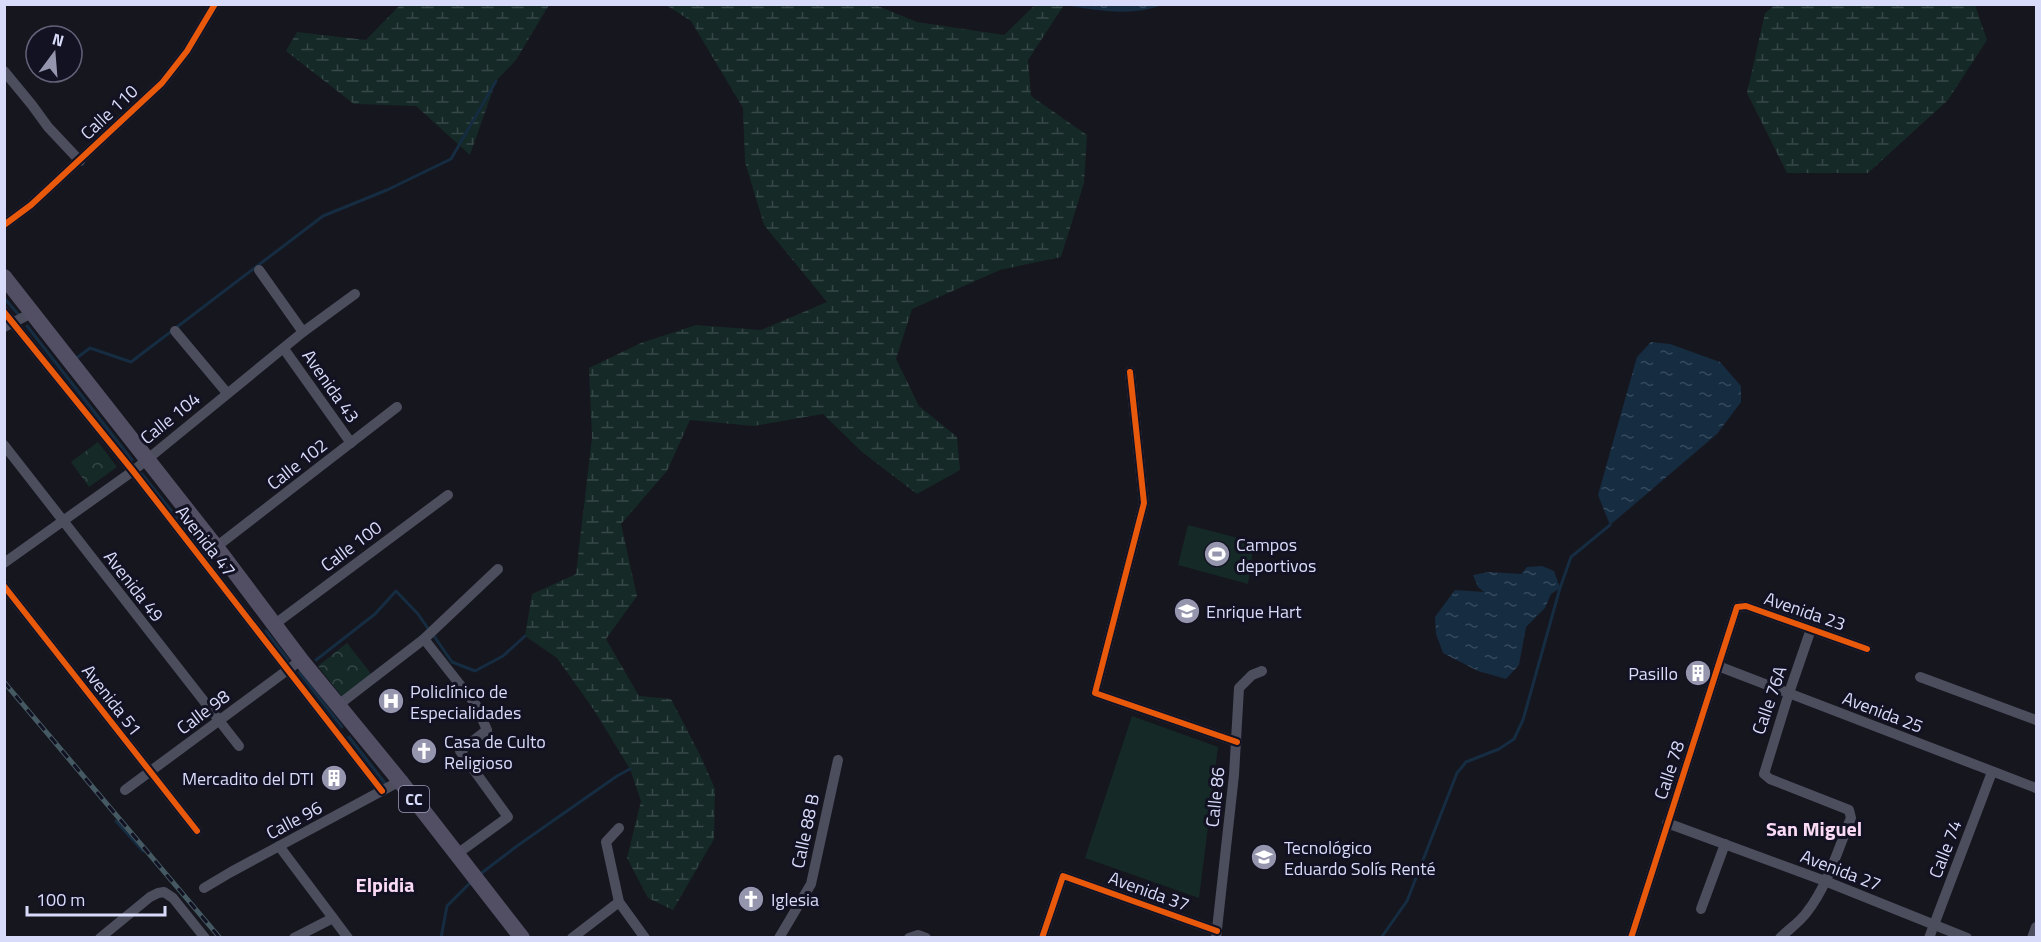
<svg xmlns="http://www.w3.org/2000/svg" width="2041" height="942" viewBox="0 0 2041 942" font-family="'Titillium Web',sans-serif">
	<style>
		.wetland { fill: url(#wetland-marsh) }
		.park { fill: url(#park-crowns) }
		.pitch { fill: #152927 }
		.water { fill: url(#water-ripples) }
		.lines { fill: none; stroke-linecap: round; stroke-linejoin: round }
		.stream { stroke: #152c41; stroke-width: 3 }
		.street { stroke: #4c4e5e; stroke-width: 10 }
		.primary { stroke: #524e64; stroke-width: 16 }
		.rail-casing { stroke: #445962; stroke-width: 5 }
		.rail { stroke: #121223; stroke-width: 3; stroke-dasharray: 9; stroke-linecap: butt }
		.cycleway-casing { stroke: #121223; stroke-width: 10 }
		.cycleway { stroke: #e8590c; stroke-width: 6 }
		.labels { text-anchor: middle; dominant-baseline: central; stroke-width: 6; stroke-linejoin: round; paint-order: stroke }
		.shield { fill: #121223; stroke: #9d9fba; stroke-width: 1.5 }
		.shield-label { font-size: 16px; font-weight: bold; fill: #d9dbfa }
		.street-label { font-size: 18px; fill: #d9dbfa; stroke: #121223 }
		.poi-label { font-size: 18px; fill: #d9dbfa; stroke: #121223; text-anchor: start }
		.neighbourhood-label { font-size: 20px; font-weight: bold; fill: #fadaf4; stroke: #121223 }
	</style>
	<defs>
		<pattern id="wetland-marsh" width="20" height="14" patternUnits="userSpaceOnUse" patternTransform="scale(1.5)"><rect width="20" height="14" fill="#152927"/><path d="M1 5h8M5 5V1M11 12h8M15 12V8" fill="none" stroke="#364747"/></pattern>
		<pattern id="park-crowns" width="20" height="18" patternUnits="userSpaceOnUse" patternTransform="scale(1.5)"><rect width="20" height="18" fill="#152927"/><path d="M2 6a3 3 0 1 1 6 0M12 15a3 3 0 1 1 6 0" fill="none" stroke="#364747"/></pattern>
		<pattern id="water-ripples" width="26" height="14" patternUnits="userSpaceOnUse" patternTransform="scale(1.5)"><rect width="26" height="14" fill="#152c41"/><path d="M2 4q2-2 4 0t4 0M15 11q2-2 4 0t4 0" fill="none" stroke="#364a5d"/></pattern>
	</defs>
	<rect width="100%" height="100%" fill="#16161f"/>
	<g class="wetland">
		<polygon points="400,5 549,5 516,60 496,81 470,155 416,106 354,104 286,51 297,32 366,40"/>
		<polygon points="666,5 875,5 917,22 1004,35 1035,5 1064,5 1028,60 1031,96 1087,135 1084,183 1061,257 1000,270 912,309 896,359 919,406 957,437 960,470 917,494 862,452 823,414 754,426 690,420 667,471 621,524 637,596 606,639 639,696 671,699 701,757 715,789 714,839 673,910 648,898 627,858 641,801 630,769 594,710 557,658 525,636 532,594 576,574 592,437 589,368 641,343 696,325 761,330 827,302 764,225 745,162 743,108 691,21"/>
		<polygon points="1775,5 1975,5 1987,40 1948,100 1868,173 1787,173 1747,93 1765,13"/>
	</g>
	<g class="park">
		<polygon points="98,442 117,467 89,487 71,462"/>
		<polygon points="347,643 372,675 343,698 318,666"/>
	</g>
	<g class="pitch">
		<polygon points="1188,525 1254,542 1248,584 1178,565"/>
		<polygon points="1132,716 1218,747 1199,898 1085,858"/>
	</g>
	<g class="water">
		<path d="M1064,5h98c-32,12 -65,5 -98,0z"/>
		<polygon points="1651,342 1670,344 1720,362 1741,386 1741,402 1717,434 1610,525 1598,495 1637,357"/>
		<polygon points="1542,566 1554,571 1560,588 1551,594 1545,608 1526,627 1519,665 1506,679 1478,671 1443,653 1436,634 1435,617 1455,590 1484,592 1478,587 1473,575 1489,572 1521,574 1527,567"/>
	</g>
	<g class="lines">
		<g class="stream">
			<polyline points="4,298 19,315"/>
			<polyline points="27,326 132,460"/>
			<polyline points="78,357 90,348 131,362 323,216 387,190 451,159 496,81"/>
			<polyline points="142,474 211,561"/>
			<polyline points="266,631 288,660"/>
			<polyline points="434,636 452,662 475,671 503,656 525,636"/>
			<polyline points="316,660 375,614 396,591 418,614 429,630"/>
			<polyline points="299,672 342,727"/>
			<polyline points="349,737 385,783"/>
			<polyline points="116,821 143,851"/>
			<polyline points="479,875 517,846 617,776 630,769"/>
			<polyline points="441,938 447,906 472,881"/>
			<polyline points="1381,938 1407,901 1457,773 1466,762 1499,749 1514,739 1523,720 1560,588 1571,557 1610,525"/>
		</g>
		<g class="street">
			<polyline points="4,71 32,105 48,127 80,161"/>
			<polyline points="4,225 31,205 162,83 187,51 215,4"/>
			<polyline points="259,270 303,332"/>
			<polyline points="4,312 133,471 382,791"/>
			<polyline points="4,327 32,313"/>
			<polyline points="175,331 227,393"/>
			<polyline points="284,349 351,443"/>
			<polyline points="1130,372 1144,503 1095,693 1237,742"/>
			<polyline points="4,445 239,746"/>
			<polyline points="216,547 397,407"/>
			<polyline points="4,563 133,471 303,332 355,294"/>
			<polyline points="4,586 197,831"/>
			<polyline points="275,624 448,495"/>
			<polyline points="424,639 476,705 487,730 460,751 508,817 457,854"/>
			<polyline points="1718,666 2036,788"/>
			<polyline points="1920,677 2036,720"/>
			<polyline points="337,706 424,639 498,569"/>
			<polyline points="125,790 301,660"/>
			<polyline points="1667,823 1825,881 1967,938"/>
			<polyline points="619,828 606,842 619,902 645,938"/>
			<polyline points="279,846 348,938"/>
			<polyline points="204,888 231,872 400,781"/>
			<polyline points="1701,909 1725,844"/>
			<polyline points="100,938 150,897 158,893 164,892 173,898 205,938"/>
			<polyline points="294,938 333,918"/>
			<polyline points="572,938 619,902"/>
			<polyline points="779,938 811,884 838,760"/>
			<polyline points="909,938 918,935 926,938"/>
			<polyline points="1042,938 1063,876 1217,931"/>
			<polyline points="1216,938 1234,775 1239,688 1252,675 1262,671"/>
			<polyline points="1631,938 1737,607 1746,606 1867,649"/>
			<path d="M1780,938c9,-9 20,-16 27,-26 21,-27 31,-63 44,-94l-2,-8 -79,-31 -6,-5 25,-81 22,-64"/>
			<polyline points="1929,938 1992,772"/>
			<polyline points="2032,938 2036,927"/>
		</g>
		<polyline class="primary" points="4,277 216,547 301,660 400,781 522,938"/>
		<g class="rail-casing">
			<polyline id="rail" points="4,682 220,938"/>
		</g>
		<use href="#rail" class="rail"/>
		<g class="cycleway-casing">
			<g id="cycleway">
				<polyline points="4,225 31,205 162,83 187,51 215,4"/>
				<polyline points="4,312 133,471 382,791"/>
				<polyline points="1130,372 1144,503 1095,693 1237,742"/>
				<polyline points="4,586 197,831"/>
				<polyline points="1042,938 1063,876 1217,931"/>
				<polyline points="1631,938 1737,607 1746,606 1867,649"/>
			</g>
		</g>
		<use href="#cycleway" class="cycleway"/>
	</g>
	<defs>
		<g id="stadium-disc" transform="scale(1.35)"><circle r="9.5" fill="#9596ad" stroke="#121223"/><path d="M0-5a6.5 5 0 1 0 0 10a6.5 5 0 1 0 0-10ZM-3.5-1.8h7v3.6h-7Z" fill="#fff"/></g>
		<g id="school-disc" transform="scale(1.35)"><circle r="9.5" fill="#9596ad" stroke="#121223"/><path d="M0-5L7-2L0 1L-7-2ZM-4 1L0 2.5L4 1V4Q0 6-4 4Z" fill="#fff"/></g>
		<g id="building-disc" transform="scale(1.35)"><circle r="9.5" fill="#9596ad" stroke="#121223"/><path d="M-4-6H4V6H1V3H-1V6H-4ZM-2.5-4.3h1.7v1.8h-1.7ZM.8-4.3h1.7v1.8H.8ZM-2.5-1h1.7V.8h-1.7ZM.8-1h1.7V.8H.8Z" fill="#fff"/></g>
		<g id="hospital-disc" transform="scale(1.35)"><circle r="9.5" fill="#9596ad" stroke="#121223"/><path d="M-5-5h3v3.5h4V-5h3V5h-3V1.5h-4V5h-3Z" fill="#fff"/></g>
		<g id="church-disc" transform="scale(1.35)"><circle r="9.5" fill="#9596ad" stroke="#121223"/><path d="M-1.2-6h2.4v3.5h3.3v2.4h-3.3V6h-2.4V-.1h-3.3v-2.4h3.3Z" fill="#fff"/></g>
	</defs>
	<g fill-rule="evenodd">
		<use href="#stadium-disc" x="1217" y="554"/>
		<use href="#school-disc" x="1187" y="611"/>
		<use href="#building-disc" x="1698" y="673"/>
		<use href="#hospital-disc" x="391" y="701"/>
		<use href="#church-disc" x="424" y="751"/>
		<use href="#building-disc" x="334" y="778"/>
		<use href="#school-disc" x="1264" y="857"/>
		<use href="#church-disc" x="751" y="899"/>
	</g>
	<g class="labels">
		<rect class="shield" x="399" y="786" width="30" height="26" rx="4.5"/>
		<g class="shield-label">
			<text x="414" y="799">CC</text>
		</g>
		<g class="street-label">
			<text transform="translate(109 112) rotate(-43)">Calle 110</text>
			<text transform="translate(331 386) rotate(55)">Avenida 43</text>
			<text transform="translate(170 418) rotate(-39)">Calle 104</text>
			<text transform="translate(297 464) rotate(-38)">Calle 102</text>
			<text transform="translate(206 541) rotate(52)">Avenida 47</text>
			<text transform="translate(351 546) rotate(-37)">Calle 100</text>
			<text transform="translate(134 586) rotate(52)">Avenida 49</text>
			<text transform="translate(1805 611) rotate(19)">Avenida 23</text>
			<text transform="translate(112 700) rotate(52)">Avenida 51</text>
			<text transform="translate(1769 700) rotate(-71)">Calle 76A</text>
			<text transform="translate(203 712) rotate(-37)">Calle 98</text>
			<text transform="translate(1883 712) rotate(21)">Avenida 25</text>
			<text transform="translate(1669 770) rotate(-72)">Calle 78</text>
			<text transform="translate(1215 797) rotate(-84)">Calle 86</text>
			<text transform="translate(294 820) rotate(-28)">Calle 96</text>
			<text transform="translate(805 831) rotate(-78)">Calle 88 B</text>
			<text transform="translate(1945 849) rotate(-69)">Calle 74</text>
			<text transform="translate(1841 870) rotate(21)">Avenida 27</text>
			<text transform="translate(1149 891) rotate(20)">Avenida 37</text>
		</g>
		<g class="poi-label">
			<text x="1236" y="544">Campos<tspan x="1236" dy="21">deportivos</tspan></text>
			<text x="1206" y="611">Enrique Hart</text>
			<text x="1678" y="673" text-anchor="end">Pasillo</text>
			<text x="410" y="691">Policlínico de<tspan x="410" dy="21">Especialidades</tspan></text>
			<text x="444" y="741">Casa de Culto<tspan x="444" dy="21">Religioso</tspan></text>
			<text x="314" y="778" text-anchor="end">Mercadito del DTI</text>
			<text x="1284" y="847">Tecnológico<tspan x="1284" dy="21">Eduardo Solís Renté</tspan></text>
			<text x="771" y="899">Iglesia</text>
		</g>
		<g class="neighbourhood-label">
			<text x="1814" y="828">San Miguel</text>
			<text x="385" y="884">Elpidia</text>
		</g>
	</g>
	<rect width="2041" height="942" fill="none" stroke="#d9dbfa" stroke-width="12"/>
	<g transform="translate(54 54) rotate(16)"><circle r="28" fill="#121223" stroke="#626279" stroke-width="1.5"/>
	<path d="M0-4.5L10 22L0 15L-10 22Z" fill="#9596ad"/>
	<text y="-9" font-size="16" font-weight="bold" text-anchor="middle" fill="#d9dbfa">N</text>
	</g>
	<path d="M27 906v9h138v-9" fill="none" stroke="#d9dbfa" stroke-width="3"/>
	<text x="36" y="906" font-size="18" fill="#d9dbfa" stroke="#121223" stroke-width="4.5" paint-order="stroke">100 m</text>
</svg>
